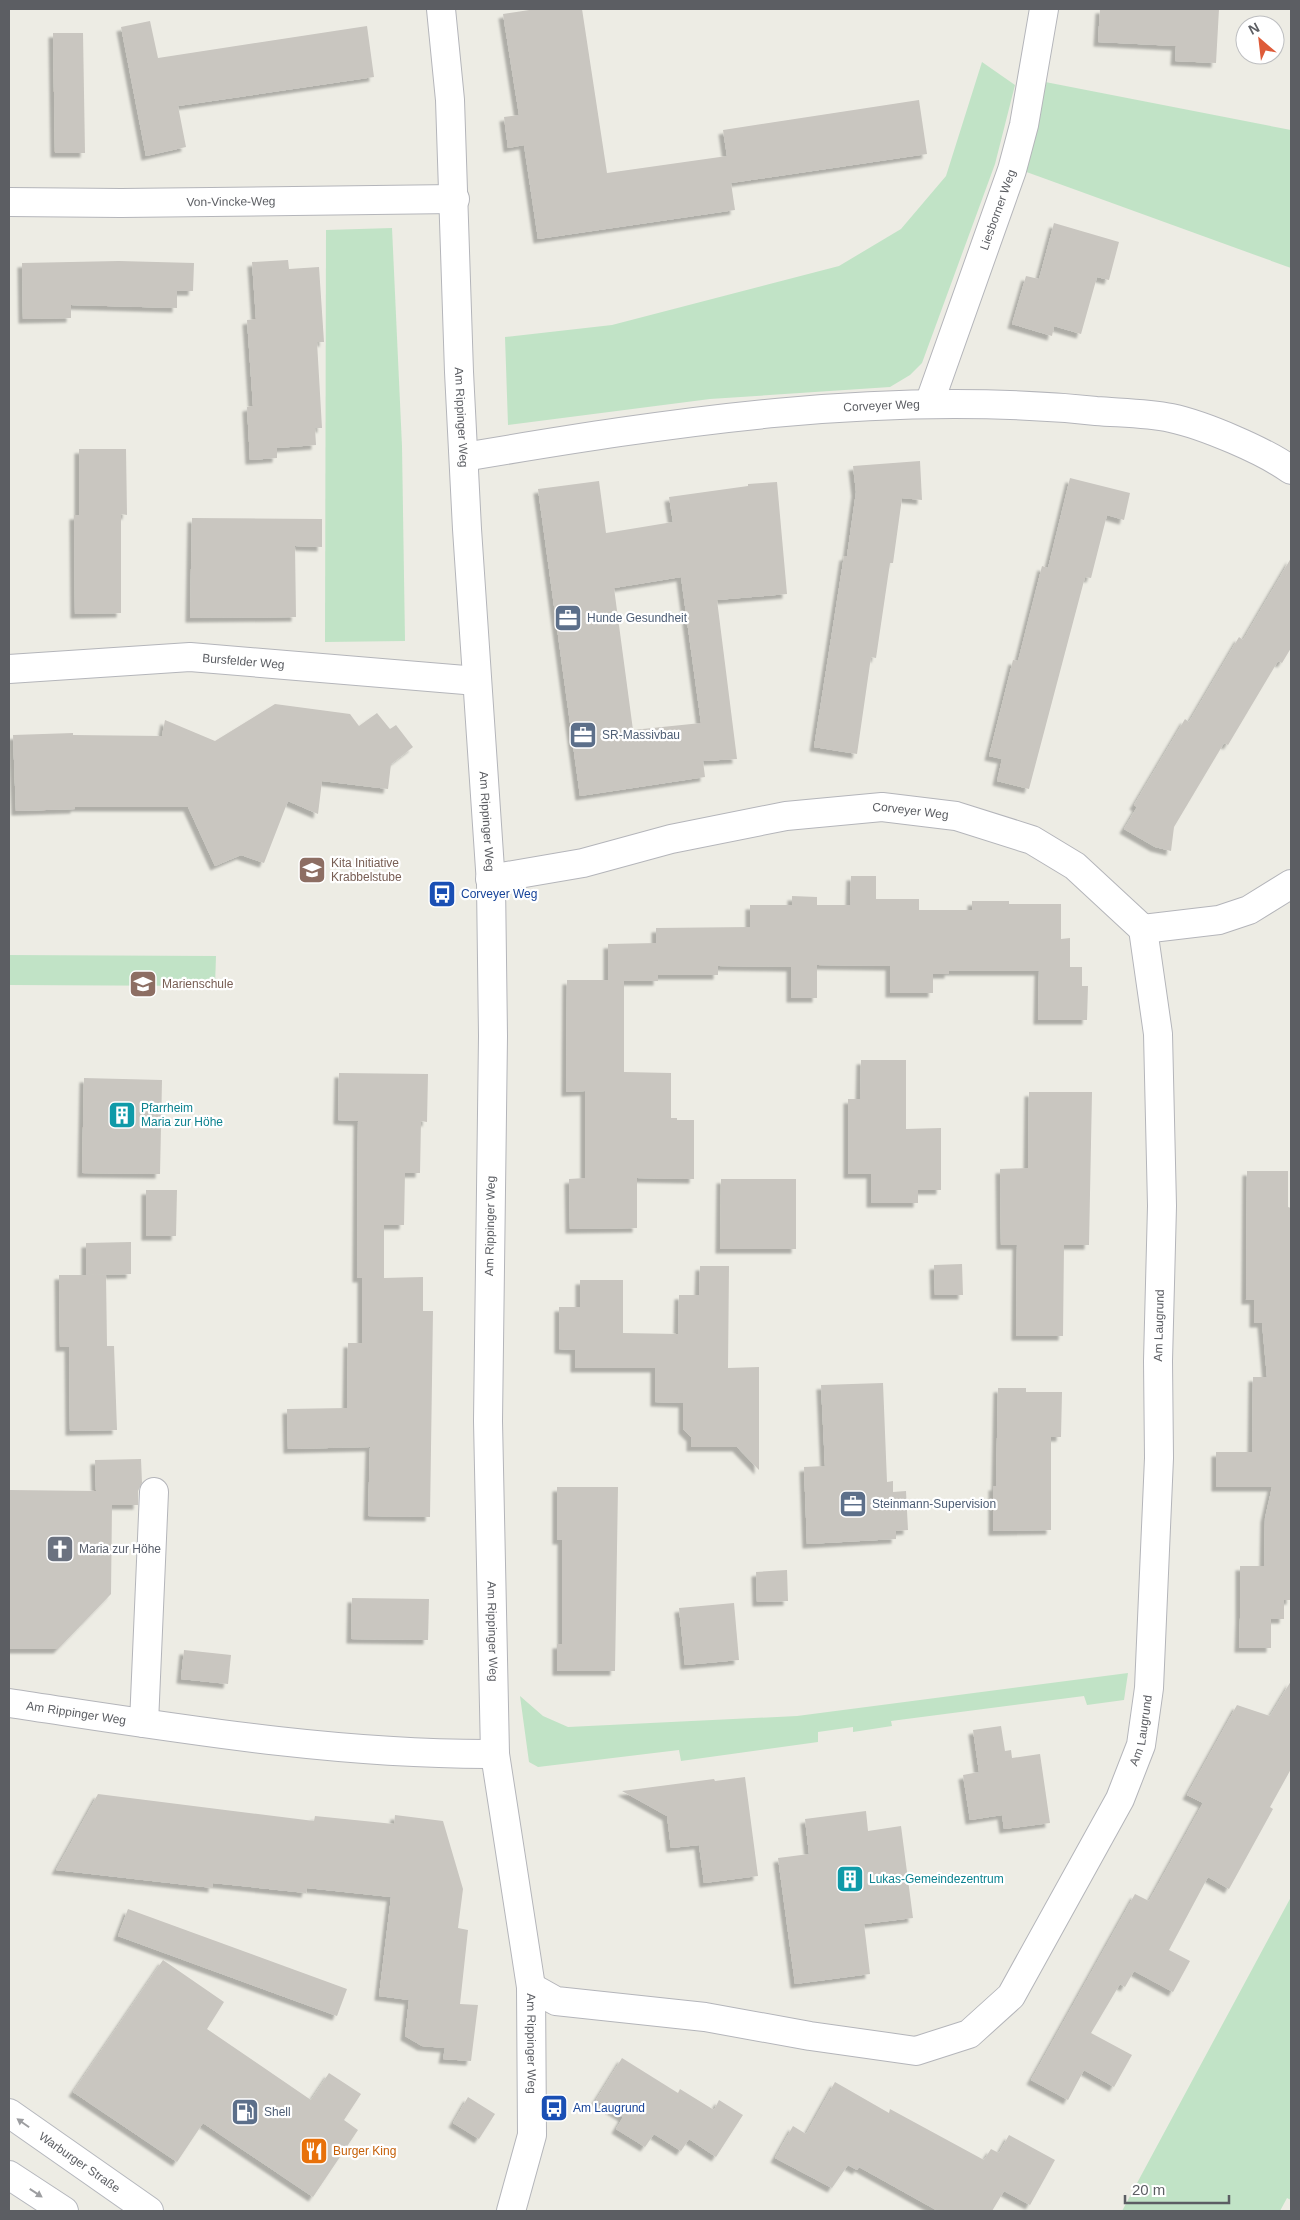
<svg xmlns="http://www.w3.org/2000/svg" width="1300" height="2220" viewBox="0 0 1300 2220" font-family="Helvetica,sans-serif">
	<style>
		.green { fill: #c1e3c6 }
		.building { fill: #c9c6c0; fill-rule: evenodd; filter: url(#shadow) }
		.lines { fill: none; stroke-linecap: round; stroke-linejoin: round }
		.street-casing { stroke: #b4b5ba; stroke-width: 30 }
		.secondary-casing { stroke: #b5b7bd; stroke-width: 30 }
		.street { stroke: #fff; stroke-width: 28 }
		.secondary { stroke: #fff; stroke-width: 28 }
		.oneway { fill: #9d9ea1 }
		.labels { text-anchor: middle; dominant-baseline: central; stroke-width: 4.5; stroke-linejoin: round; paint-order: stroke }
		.street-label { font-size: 12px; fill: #5c5e63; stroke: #fff }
		.service-label { font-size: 12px; fill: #4e5e75; stroke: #fff; text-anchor: start }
		.education-label { font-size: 12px; fill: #785e54; stroke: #fff; text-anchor: start }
		.transit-label { font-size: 12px; fill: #164399; stroke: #fff; text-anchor: start }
		.culture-label { font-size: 12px; fill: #0d838f; stroke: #fff; text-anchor: start }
		.worship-label { font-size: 12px; fill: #5b616d; stroke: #fff; text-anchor: start }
		.food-label { font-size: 12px; fill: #c56008; stroke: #fff; text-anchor: start }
	</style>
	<defs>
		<filter id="shadow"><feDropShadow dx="-4.5" dy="4.5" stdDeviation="1" flood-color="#0004"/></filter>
	</defs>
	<rect width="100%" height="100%" fill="#edece4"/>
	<g class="green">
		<polygon points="982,62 1015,85 995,164 922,363 910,375 890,387 710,399 508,425 505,337 612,325 839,266 901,229 946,176"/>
		<polygon points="1035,80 1291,130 1291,268 1021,170"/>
		<polygon points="392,228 402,446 405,641 325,642 326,230"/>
		<polygon points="9,955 216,956 215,986 9,985"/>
		<polygon points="1128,1673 1124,1700 1087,1705 1084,1696 891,1721 892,1726 853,1732 853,1727 818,1732 818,1742 681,1761 679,1750 538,1767 529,1762 520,1696 543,1716 568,1727 797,1716"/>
		<polygon points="1291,1897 1291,2200 1287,2198 1280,2211 1122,2211"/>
	</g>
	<g class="building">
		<polygon points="536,9 582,9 607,173 727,156 723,130 919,100 927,154 731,183 735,210 538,239 524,145 508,148 504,117 519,115 503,14"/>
		<polygon points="1100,9 1219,9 1216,63 1175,61 1176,46 1098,42"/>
		<polygon points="150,21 158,58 367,26 374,77 178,106 186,147 146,156 121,27"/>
		<polygon points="53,33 83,33 85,153 55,153"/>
		<polygon points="1054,223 1119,242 1109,280 1097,277 1081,334 1054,326 1052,336 1012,324 1026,276 1039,279"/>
		<polygon points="288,260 289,269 319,267 324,342 317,342 322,428 315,428 316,445 277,448 277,458 250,460 247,407 253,406 247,320 256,319 252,262"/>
		<polygon points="119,261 194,263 193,291 177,291 177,308 71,305 71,318 23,319 22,263"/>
		<polygon points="79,449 126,449 127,515 121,514 121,613 75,614 74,515 79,515"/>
		<polygon points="920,461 922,500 902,498 893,563 890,563 876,658 871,657 857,754 814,747 844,556 847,556 856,492 853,466"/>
		<polygon points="1070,478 1130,493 1124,520 1107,515 1091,578 1085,577 1029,789 997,781 1002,759 989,756 1013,660 1018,661 1042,566 1048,568"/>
		<path d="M599,481l7,52 67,-11 -4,-25 79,-11v-2l29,-2 10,112 -70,6 20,159 -34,2 2,16 -125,19 -42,-307zM681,577l20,146 -68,7 -19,-142z"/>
		<polygon points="192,518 322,519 322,547 295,546 296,617 190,618"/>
		<polygon points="1291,558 1291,648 1282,663 1278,661 1228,745 1224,743 1174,827 1171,851 1155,847 1124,829 1137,807 1134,805 1185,719 1189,722 1239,637 1243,640"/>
		<polygon points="275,704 350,714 359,726 377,713 390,729 396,725 413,747 391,764 388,789 322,781 318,814 288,801 264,863 241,855 215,866 188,807 75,807 75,809 16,811 13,735 73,733 73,735 162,736 165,720 215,741"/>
		<polygon points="851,876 876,876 876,899 919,899 919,910 972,910 972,901 1009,901 1009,904 1061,904 1061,939 1070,938 1070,967 1082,967 1082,986 1088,986 1087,1020 1038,1020 1039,971 949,971 949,974 933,974 933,993 890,993 890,966 817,965 817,998 791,998 791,967 718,966 718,975 658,975 658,981 624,981 624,1072 671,1073 671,1118 677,1118 677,1120 694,1120 694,1179 637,1178 637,1228 570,1229 569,1179 585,1178 585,1091 566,1092 567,980 608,980 608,944 656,943 656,928 750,927 750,905 792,905 792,896 817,897 817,905 850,905"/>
		<polygon points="861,1060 906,1060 906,1129 941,1128 941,1190 918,1190 918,1203 871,1203 871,1174 848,1174 848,1099 860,1099"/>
		<polygon points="339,1073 428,1074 427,1122 421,1121 420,1173 405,1173 404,1225 384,1225 384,1278 423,1277 423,1311 433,1311 430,1517 368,1516 370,1447 288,1449 287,1409 347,1408 348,1343 362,1343 362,1278 357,1278 358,1121 338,1120"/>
		<polygon points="84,1078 162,1080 160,1174 82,1173"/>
		<polygon points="1029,1092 1092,1092 1089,1245 1064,1245 1063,1336 1016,1336 1017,1245 1001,1245 1000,1169 1028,1168"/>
		<polygon points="1247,1171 1288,1171 1288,1207 1291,1208 1291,1600 1284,1600 1284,1619 1271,1619 1271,1648 1239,1648 1240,1618 1240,1566 1264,1566 1265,1518 1272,1487 1216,1487 1216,1452 1252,1452 1253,1377 1267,1377 1262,1323 1254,1323 1254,1300 1246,1300"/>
		<polygon points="721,1179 796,1179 796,1249 720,1249"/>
		<polygon points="146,1190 177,1190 176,1236 146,1236"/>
		<polygon points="131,1242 131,1274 86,1275 86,1243"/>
		<polygon points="962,1264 963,1295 935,1295 934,1265"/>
		<polygon points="700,1266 729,1266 728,1368 759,1367 759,1470 737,1447 691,1447 691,1437 683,1429 683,1403 655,1402 655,1368 575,1368 575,1350 559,1349 559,1307 580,1307 580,1280 623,1280 623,1333 678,1334 679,1295 699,1295"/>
		<polygon points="59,1275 106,1275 107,1346 114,1346 117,1430 70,1431 69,1347 60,1347"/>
		<polygon points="883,1383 887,1482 893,1481 893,1492 906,1491 908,1530 896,1531 896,1539 807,1544 804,1467 825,1466 821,1385"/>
		<polygon points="998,1388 1026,1388 1026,1392 1062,1392 1061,1437 1051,1437 1051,1530 993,1531 993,1486 996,1486"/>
		<polygon points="141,1459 142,1483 138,1491 138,1505 112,1505 111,1594 58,1649 9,1649 9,1490 96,1491 95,1460"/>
		<polygon points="557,1487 618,1487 615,1671 557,1671 557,1644 562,1644 562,1540 557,1540"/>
		<polygon points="787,1570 788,1601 757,1602 756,1572"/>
		<polygon points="352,1598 429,1599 428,1640 351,1639"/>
		<polygon points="734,1603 739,1660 685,1665 679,1608"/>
		<polygon points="184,1650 231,1655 228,1684 181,1679"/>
		<polygon points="1291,1681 1291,1769 1270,1807 1273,1809 1229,1889 1208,1877 1169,1950 1190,1961 1173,1992 1134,1971 1125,1987 1120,1984 1091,2033 1132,2055 1114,2087 1084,2070 1068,2100 1031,2080 1135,1894 1149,1901 1203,1803 1187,1795 1237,1705 1270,1716"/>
		<polygon points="1001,1726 1005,1751 1011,1750 1012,1758 1040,1754 1050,1823 1004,1829 1002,1815 970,1820 963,1775 979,1772 973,1730"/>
		<polygon points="745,1777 758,1876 704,1883 699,1845 671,1848 667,1816 622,1791 714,1779 715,1781"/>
		<polygon points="98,1794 314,1821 315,1816 394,1824 395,1815 443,1821 463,1889 458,1928 468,1930 460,2004 478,2005 471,2061 443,2059 445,2048 422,2046 405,2036 409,2000 379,1996 391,1897 307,1888 306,1893 213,1883 213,1888 56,1870"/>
		<polygon points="866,1811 868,1831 901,1826 913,1918 864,1924 870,1974 795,1984 778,1858 809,1854 805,1819"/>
		<polygon points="128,1909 347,1989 337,2016 118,1936"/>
		<polygon points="163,1960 224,2002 207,2029 311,2100 329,2073 361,2094 344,2120 358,2130 313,2197 203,2123 177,2162 73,2092"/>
		<polygon points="622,2058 678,2093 680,2089 714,2110 719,2100 743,2115 716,2157 689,2139 681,2151 654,2134 645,2147 616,2129 623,2117 596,2100"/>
		<polygon points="835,2082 889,2113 890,2109 984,2160 991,2149 999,2153 1009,2135 1055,2160 1030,2205 1004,2191 992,2211 938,2211 859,2167 857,2170 848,2165 832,2188 775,2158 793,2126 806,2134"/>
		<polygon points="468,2097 495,2114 479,2139 453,2123"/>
	</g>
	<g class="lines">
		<g class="street-casing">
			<g id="street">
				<path id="s1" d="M441,9l9,91 9,272 8,157 24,355 2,152 -5,385 7,333 36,233 1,148 -21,76"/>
				<path id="s2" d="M9,202l112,1 334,-4"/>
				<path id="s3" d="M929,404l83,-234 12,-45 20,-116"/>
				<path id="s4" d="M464,457c208,-35 421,-68 632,-46 25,2 51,2 75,7 33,7 94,33 120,52"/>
				<path id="s5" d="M9,669l181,-12 287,24"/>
				<path id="s6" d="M490,879l93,-16 88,-24 115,-23 96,-9 74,9 76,24 43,26 68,63 76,-9 30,-10 42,-26"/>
				<path id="s7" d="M9,1703c161,24 323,52 486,51"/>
				<polyline points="144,1723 154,1492"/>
				<path id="s8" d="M531,1987l25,14 149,16 105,19 106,15 53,-17 42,-38 109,-197 21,-54 8,-57 10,-230 -1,-97 4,-155 -4,-172 -15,-105"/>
			</g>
		</g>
		<g class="secondary-casing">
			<g id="secondary">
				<path id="s9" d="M9,2113l140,98"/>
				<polyline points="9,2175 64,2211"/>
			</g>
		</g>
		<use href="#street" class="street"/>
		<use href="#secondary" class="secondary"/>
	</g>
	<defs><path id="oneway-solid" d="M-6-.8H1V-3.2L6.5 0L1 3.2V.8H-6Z" transform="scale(1.25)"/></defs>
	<g class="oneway">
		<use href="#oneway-solid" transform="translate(23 2123) rotate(-145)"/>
		<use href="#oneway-solid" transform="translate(36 2193) rotate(33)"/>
	</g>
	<defs>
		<g id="office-square" transform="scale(1.4375)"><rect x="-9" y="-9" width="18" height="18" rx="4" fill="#5c6f8a" stroke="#fff"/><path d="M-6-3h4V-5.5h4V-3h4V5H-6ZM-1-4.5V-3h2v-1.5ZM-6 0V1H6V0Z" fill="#fff"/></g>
		<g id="school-square" transform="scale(1.4375)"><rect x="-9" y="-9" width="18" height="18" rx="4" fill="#8d6e63" stroke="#fff"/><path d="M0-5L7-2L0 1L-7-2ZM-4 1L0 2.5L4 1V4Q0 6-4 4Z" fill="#fff"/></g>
		<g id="bus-square" transform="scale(1.4375)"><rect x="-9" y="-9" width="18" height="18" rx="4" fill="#1a4fb4" stroke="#fff"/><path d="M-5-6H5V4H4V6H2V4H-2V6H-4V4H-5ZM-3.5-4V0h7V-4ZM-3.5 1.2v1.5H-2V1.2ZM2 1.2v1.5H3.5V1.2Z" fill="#fff"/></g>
		<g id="building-square" transform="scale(1.4375)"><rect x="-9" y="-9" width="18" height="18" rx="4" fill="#0f9aa8" stroke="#fff"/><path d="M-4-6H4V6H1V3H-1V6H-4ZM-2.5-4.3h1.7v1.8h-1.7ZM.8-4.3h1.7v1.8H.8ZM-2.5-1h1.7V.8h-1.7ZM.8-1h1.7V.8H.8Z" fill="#fff"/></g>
		<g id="church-square" transform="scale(1.4375)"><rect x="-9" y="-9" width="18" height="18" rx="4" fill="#6b7280" stroke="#fff"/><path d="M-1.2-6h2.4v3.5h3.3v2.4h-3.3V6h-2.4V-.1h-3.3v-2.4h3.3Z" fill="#fff"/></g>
		<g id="fuel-square" transform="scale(1.4375)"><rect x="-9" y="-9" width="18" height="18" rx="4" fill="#5c6f8a" stroke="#fff"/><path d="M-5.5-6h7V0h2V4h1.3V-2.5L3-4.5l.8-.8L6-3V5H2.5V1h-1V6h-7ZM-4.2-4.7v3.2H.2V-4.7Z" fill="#fff"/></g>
		<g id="restaurant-square" transform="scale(1.4375)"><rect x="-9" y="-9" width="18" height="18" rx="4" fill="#e8710a" stroke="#fff"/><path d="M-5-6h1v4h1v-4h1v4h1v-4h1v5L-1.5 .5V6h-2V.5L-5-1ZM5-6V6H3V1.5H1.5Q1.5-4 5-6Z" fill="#fff"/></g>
	</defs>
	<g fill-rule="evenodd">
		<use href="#office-square" x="568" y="618"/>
		<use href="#office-square" x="583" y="735"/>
		<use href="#school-square" x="312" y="870"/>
		<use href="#bus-square" x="442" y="894"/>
		<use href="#school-square" x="143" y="984"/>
		<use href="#building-square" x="122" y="1115"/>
		<use href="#office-square" x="853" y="1504"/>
		<use href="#church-square" x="60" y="1549"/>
		<use href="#building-square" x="850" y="1879"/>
		<use href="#bus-square" x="554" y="2108"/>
		<use href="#fuel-square" x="245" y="2112"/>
		<use href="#restaurant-square" x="314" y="2151"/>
	</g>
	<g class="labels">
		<g class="street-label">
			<text stroke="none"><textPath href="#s2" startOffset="222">Von-Vincke-Weg</textPath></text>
			<text stroke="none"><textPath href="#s3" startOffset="206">Liesborner Weg</textPath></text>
			<text stroke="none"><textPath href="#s4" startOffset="421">Corveyer Weg</textPath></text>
			<text stroke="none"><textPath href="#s1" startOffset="409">Am Rippinger Weg</textPath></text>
			<text stroke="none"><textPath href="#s5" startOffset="235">Bursfelder Weg</textPath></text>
			<text stroke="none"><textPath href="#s6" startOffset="428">Corveyer Weg</textPath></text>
			<text stroke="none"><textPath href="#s1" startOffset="814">Am Rippinger Weg</textPath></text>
			<text transform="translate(490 1226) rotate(-89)">Am Rippinger Weg</text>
			<text stroke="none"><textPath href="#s8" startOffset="1208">Am Laugrund</textPath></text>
			<text stroke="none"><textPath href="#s1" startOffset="1624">Am Rippinger Weg</textPath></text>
			<text stroke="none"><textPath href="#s7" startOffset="68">Am Rippinger Weg</textPath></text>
			<text stroke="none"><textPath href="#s8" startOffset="802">Am Laugrund</textPath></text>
			<text stroke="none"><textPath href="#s1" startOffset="2039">Am Rippinger Weg</textPath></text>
			<text stroke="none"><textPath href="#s9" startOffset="86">Warburger Straße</textPath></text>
		</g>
		<g class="service-label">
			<text x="587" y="618">Hunde Gesundheit</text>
			<text x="602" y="735">SR-Massivbau</text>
			<text x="872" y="1504">Steinmann-Supervision</text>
			<text x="264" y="2112">Shell</text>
		</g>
		<g class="education-label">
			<text x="331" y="863">Kita Initiative<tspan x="331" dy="14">Krabbelstube</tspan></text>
			<text x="162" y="984">Marienschule</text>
		</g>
		<g class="transit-label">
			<text x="461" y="894">Corveyer Weg</text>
			<text x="573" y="2108">Am Laugrund</text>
		</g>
		<g class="culture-label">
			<text x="141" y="1108">Pfarrheim<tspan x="141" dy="14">Maria zur Höhe</tspan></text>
			<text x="869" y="1879">Lukas-Gemeindezentrum</text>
		</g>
		<g class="worship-label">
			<text x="79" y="1549">Maria zur Höhe</text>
		</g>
		<g class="food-label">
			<text x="333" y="2151">Burger King</text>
		</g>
	</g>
	<rect width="1300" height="2220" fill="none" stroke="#5c5e63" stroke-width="20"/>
	<g transform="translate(1260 40) rotate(332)"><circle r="24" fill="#ffffff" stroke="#bebfc1"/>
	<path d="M0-4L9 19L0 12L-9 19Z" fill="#de5b39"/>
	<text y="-8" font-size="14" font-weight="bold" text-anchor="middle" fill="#5c5e63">N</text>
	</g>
	<path d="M1125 2195v8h104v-8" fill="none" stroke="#5c5e63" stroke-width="2.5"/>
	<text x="1132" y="2195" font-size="15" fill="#5c5e63" stroke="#ffffff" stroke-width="4" paint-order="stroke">20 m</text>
</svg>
